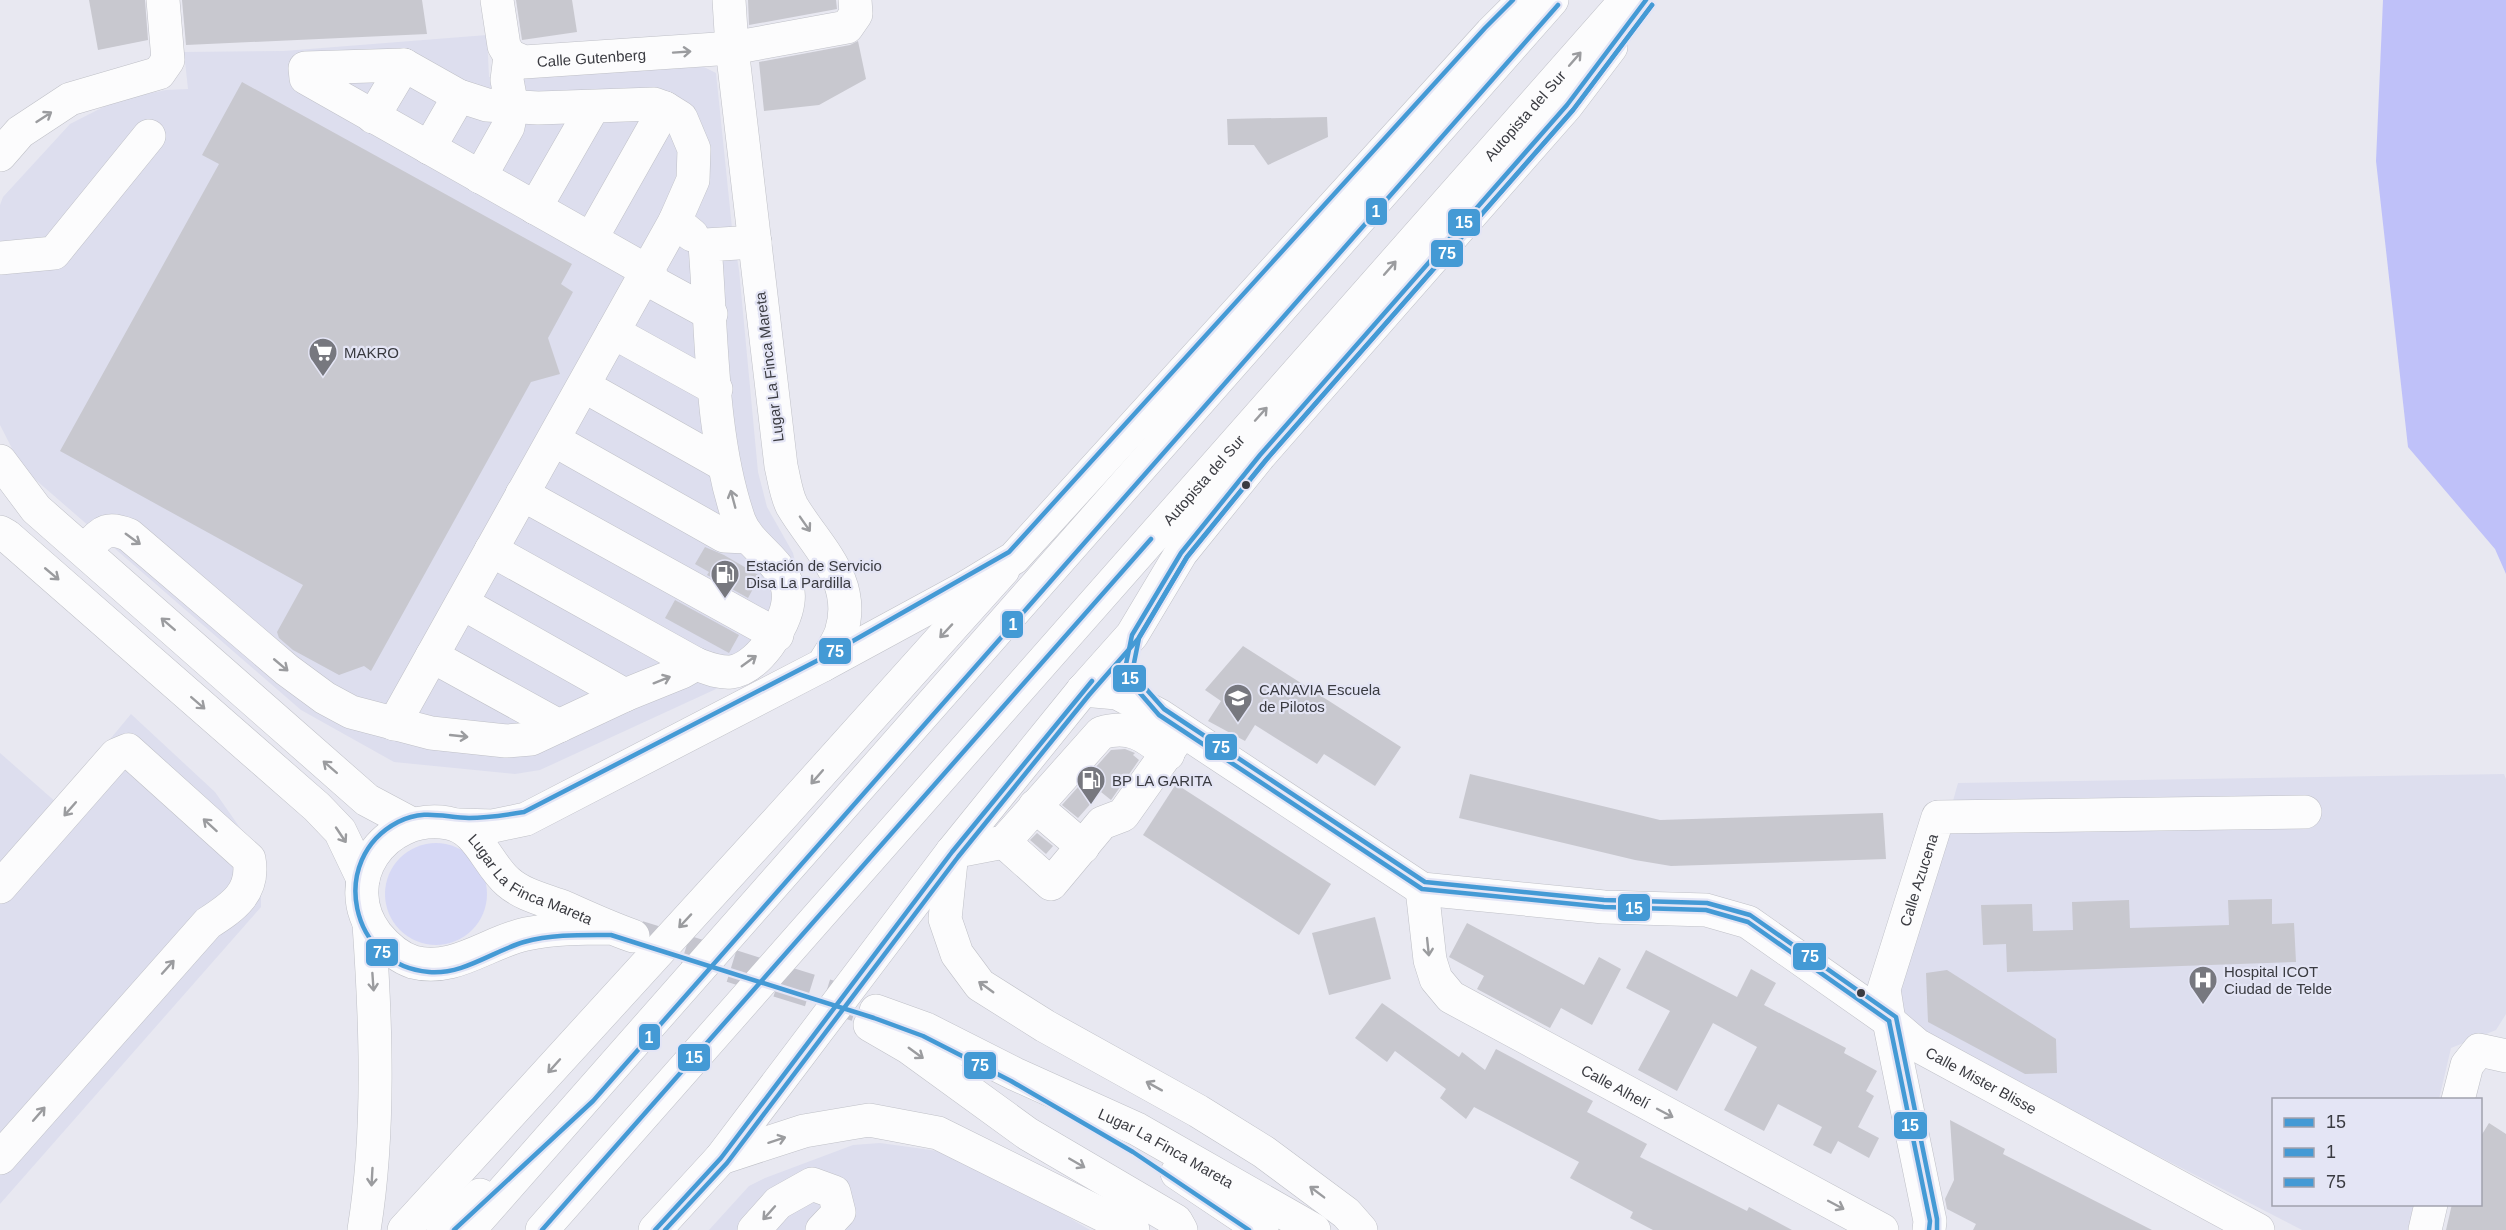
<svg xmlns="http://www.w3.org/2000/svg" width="2506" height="1230" viewBox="0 0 2506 1230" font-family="Helvetica,sans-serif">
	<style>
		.built { fill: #dddeee }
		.green { fill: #d6d8f5 }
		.water { fill: #bfc1f9 }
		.building { fill: #c8c8cf }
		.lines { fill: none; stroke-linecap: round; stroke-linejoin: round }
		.minor-tunnel { stroke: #c5c5ce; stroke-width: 33; stroke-dasharray: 33 16; stroke-linecap: butt }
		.minor-casing { stroke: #bfc0c7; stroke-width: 34 }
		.major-casing { stroke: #bfc0c7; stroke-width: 34 }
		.highway-casing { stroke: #bfc0c7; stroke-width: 34 }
		.minor { stroke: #fcfcfd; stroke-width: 33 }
		.major { stroke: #fcfcfd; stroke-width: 33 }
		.highway { stroke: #fcfcfd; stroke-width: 33 }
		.bus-1-casing { stroke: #e4e5f5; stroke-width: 9 }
		.bus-2-casing { stroke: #e4e5f5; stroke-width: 9 }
		.bus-3-casing { stroke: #e4e5f5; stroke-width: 9 }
		.bus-1 { stroke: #449ad5; stroke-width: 4.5 }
		.bus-2 { stroke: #449ad5; stroke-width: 4.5 }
		.bus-3 { stroke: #449ad5; stroke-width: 4.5 }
		.oneway { stroke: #9b9c9f }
		.bus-dot { fill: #3a3b41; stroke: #e4e5f5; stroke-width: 2 }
		.labels { text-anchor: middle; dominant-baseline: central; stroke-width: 4.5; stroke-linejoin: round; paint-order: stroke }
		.street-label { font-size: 15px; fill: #3a3b41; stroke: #e4e5f5 }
		.poi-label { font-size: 15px; fill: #3a3b41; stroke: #e4e5f5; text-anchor: start }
		.line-badge { stroke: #e4e5f5; stroke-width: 2 }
		.badge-label { font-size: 16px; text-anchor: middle; font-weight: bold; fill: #fff }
	</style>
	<rect width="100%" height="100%" fill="#e8e8f1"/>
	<g class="built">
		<polygon points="487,35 489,77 704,67 716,73 732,228 739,270 758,472 767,507 793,553 801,588 753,672 540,770 515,774 394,762 301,710 22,468 0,425 0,205 3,197 70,124 117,100 166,90 188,89 184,52 284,51"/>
		<polygon points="131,714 215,792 261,858 261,907 0,1204 0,753 57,803"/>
		<polygon points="2504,774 2506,779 2506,1014 2496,1030 2451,1048 2439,1099 2274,1100 2274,1204 2415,1205 2409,1230 2302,1230 1964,1056 1903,1018 1898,997 1958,783"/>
		<polygon points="880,1143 931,1150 961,1157 1002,1178 1090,1230 709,1230 749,1186 765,1178 853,1145"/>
	</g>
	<circle class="green" cx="436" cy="894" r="51"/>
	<polygon class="water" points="2383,0 2506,0 2506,574 2495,549 2408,447 2376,161"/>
	<g class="building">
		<polygon points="89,0 145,0 148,40 98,50"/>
		<polygon points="182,0 422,0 427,34 186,45"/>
		<polygon points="516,0 572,0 577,32 522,40"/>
		<polygon points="748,0 836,0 837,9 749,25"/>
		<polygon points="858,41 866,79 819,105 764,111 759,62 850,45"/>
		<polygon points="242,82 572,264 561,284 573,292 548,338 560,374 531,382 371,671 364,666 339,675 293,650 279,638 277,632 303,585 60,451 219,164 202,155"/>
		<polygon points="1327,117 1328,137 1268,165 1254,145 1228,145 1227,119"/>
		<polygon points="705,547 724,555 760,576 748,598 707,575 709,572 695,564"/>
		<polygon points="675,600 739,635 729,653 665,618"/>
		<polygon points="1243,646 1401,747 1375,786 1324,754 1317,764 1255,725 1245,741 1208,721 1221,701 1205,690"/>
		<polygon points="1125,749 1135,753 1133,755 1139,760 1111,800 1101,792 1078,818 1062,805 1111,750"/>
		<polygon points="1470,774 1660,820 1883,813 1886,859 1671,866 1635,860 1459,818"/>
		<polygon points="1176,784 1331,884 1299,935 1143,835"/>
		<polygon points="1037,833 1053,846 1046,854 1030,840"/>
		<polygon points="2272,899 2272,924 2294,923 2296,962 2007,972 2006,944 1983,945 1981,905 2032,904 2033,931 2073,930 2072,902 2129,900 2130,928 2229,925 2228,900"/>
		<polygon points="1375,917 1391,979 1329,995 1312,933"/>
		<polygon points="1467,923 1584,985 1599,957 1621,969 1592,1025 1561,1008 1550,1028 1477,989 1484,976 1449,957"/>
		<polygon points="1646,950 1737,997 1751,969 1776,983 1764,1005 1846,1048 1844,1053 1877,1071 1866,1091 1874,1096 1858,1127 1879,1138 1869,1158 1838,1141 1831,1154 1813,1145 1822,1127 1778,1104 1764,1131 1724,1110 1757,1047 1713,1023 1677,1091 1638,1070 1670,1011 1626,988"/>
		<polygon points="1947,970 2056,1039 2057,1073 2025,1074 1928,1022 1926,973"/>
		<polygon points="1382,1003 1459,1057 1462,1052 1485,1070 1496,1049 1593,1101 1587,1112 1647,1144 1640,1157 1747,1211 1749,1207 1792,1230 1653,1230 1630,1218 1633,1212 1570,1178 1579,1162 1474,1107 1466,1119 1440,1098 1446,1089 1395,1051 1387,1062 1355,1038"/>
		<polygon points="1950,1120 2005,1149 2003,1154 2152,1230 1973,1230 1976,1224 1947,1209 1945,1199 1954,1180"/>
		<polygon points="2489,1123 2506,1134 2506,1230 2446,1230 2452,1204 2481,1204 2481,1136"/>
	</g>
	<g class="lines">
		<polyline class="minor-tunnel" points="638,937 876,1011"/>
		<g class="minor-casing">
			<g id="minor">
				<path id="s1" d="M497,0l7,46 6,10 14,6 208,-14 115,-21 9,-13 -1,-14"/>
				<polyline points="373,117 404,65"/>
				<polyline points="429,148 459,96"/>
				<polyline points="0,155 20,132 70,99 159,73 168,60 163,0"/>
				<polyline points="480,177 508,127 512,107 507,80 510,56"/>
				<polyline points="535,208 593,107"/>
				<polyline points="675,221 693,180 694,149 681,118 665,108 654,104 538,108 487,105 459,96 404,65 305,68 306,78 647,271 656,284 711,314"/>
				<polyline points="591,239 665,108"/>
				<polyline points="0,258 54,253 149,136"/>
				<polyline points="613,332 716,389"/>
				<polyline points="584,386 724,465"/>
				<polyline points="554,440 724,536 747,537"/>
				<polyline points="0,461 36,509 367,800 412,824"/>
				<polyline points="522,494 777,635"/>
				<polyline points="0,532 7,536 317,807 340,831 363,879"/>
				<path d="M85,550c17,-17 20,-25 44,-15l158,135 38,28 26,14 80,21 75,8 25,-2 94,-44 57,-23 14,-8"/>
				<path d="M491,550l205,114c11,4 22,9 35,8 26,-3 54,-45 57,-70 5,-38 -38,-51 -49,-82 -29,-83 -27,-188 -34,-275l50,-3"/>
				<polyline points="462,603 625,695"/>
				<polyline points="432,656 559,726"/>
				<path id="s2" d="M1083,690l34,3 42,22 263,174 182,18 102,3 42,12 141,99 28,24 341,185"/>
				<polyline points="394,724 675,221 692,235"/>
				<path d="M1168,754c-23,-18 -37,-30 -67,-21l-97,109 -52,10 -7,67 12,35 23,31 65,41 153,85 66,41 82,61 15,17"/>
				<polyline points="1035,806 1083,847"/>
				<path d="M459,825l34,1 33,-7 297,-154c6,-10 14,-21 18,-32 17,-53 -25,-86 -49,-127 -6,-11 -8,-28 -11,-40l-49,-418 -3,-48"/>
				<polyline points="1004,842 1051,884 1102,823 1123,815 1179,736"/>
				<path d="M0,887l116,-132 12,-5 121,109c6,33 -16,48 -41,64l-208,235"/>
				<path id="s3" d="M1422,889l8,71 6,19 15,18 431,233"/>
				<path id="s4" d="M612,928c-29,0 -57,0 -86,6 -38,8 -72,39 -113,28 -15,-5 -26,-15 -36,-27 -41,-53 7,-123 71,-112 30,5 39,41 60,59 16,14 38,18 58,26 22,10 44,20 67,28"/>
				<path id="s5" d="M876,1011l50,18 89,45 122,55 177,101"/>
				<polyline points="870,1025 908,1047 1028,1134 1176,1221 1181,1230"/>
				<polyline points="2458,1100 2467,1065 2479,1050 2506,1056"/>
				<polyline points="1177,1173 1262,1230"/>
				<path d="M364,1230c16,-98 12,-207 5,-306"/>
				<polyline points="404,1230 783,815 1003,570"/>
				<polyline points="754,1230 778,1203 812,1184 834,1192 839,1212 822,1230"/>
				<path id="s6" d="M1929,1230l1,-9 -41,-200 -5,-32 54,-172 367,-5"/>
				<polyline points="2425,1230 2431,1204"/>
			</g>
		</g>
		<g class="major-casing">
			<g id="major">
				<polyline points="721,1158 804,1131 869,1120 938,1133 1133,1230"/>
				<polyline points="655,1230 721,1158 952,852 1083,690"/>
			</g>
		</g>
		<g class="highway-casing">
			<g id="highway">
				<polyline points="823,665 963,589 1014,558 1491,33 1524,0"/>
				<polyline points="1083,690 1132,635 1181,553 1260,455 1567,105 1611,47"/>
				<polyline points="443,1230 480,1195"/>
				<polyline points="469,1230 1552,0"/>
				<path id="s7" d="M542,1230l1084,-1230"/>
			</g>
		</g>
		<use href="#minor" class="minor"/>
		<use href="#major" class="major"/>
		<use href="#highway" class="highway"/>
		<g class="bus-1-casing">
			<g id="bus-1">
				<polyline points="1646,0 1567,105 1260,455 1181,553 1132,635 1125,669 1133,685 1159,715 1422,889 1604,907 1706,910 1748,922 1889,1021"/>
				<polyline points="1889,1021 1930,1221 1929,1230"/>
				<polyline points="542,1230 1151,539"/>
				<polyline points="655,1230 721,1158 952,852 1092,681"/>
			</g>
		</g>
		<g class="bus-2-casing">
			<g id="bus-2">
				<polyline points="454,1230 593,1101 1558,5"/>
				<polyline points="665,1230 727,1163 958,857 1089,695 1138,639 1187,557 1266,460 1573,110 1652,5"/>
			</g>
		</g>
		<g class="bus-3-casing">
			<g id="bus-3">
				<polyline points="1652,5 1573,110 1266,460 1187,557 1139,638 1133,668 1139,681 1164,709 1425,882 1604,900 1707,903 1750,915 1896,1017 1937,1219 1937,1230"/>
				<path d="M1249,1230l-116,-78 -122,-71 -88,-45 -49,-18 -263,-83c-29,0 -59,-1 -87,7 -31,9 -61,33 -95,30 -79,-6 -102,-113 -31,-150 26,-13 44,-5 71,-4 18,0 37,-3 55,-6l306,-158 179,-102 476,-524 28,-28"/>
			</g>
		</g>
		<use href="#bus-1" class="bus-1"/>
		<use href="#bus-2" class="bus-2"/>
		<use href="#bus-3" class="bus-3"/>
	</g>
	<defs><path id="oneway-shaft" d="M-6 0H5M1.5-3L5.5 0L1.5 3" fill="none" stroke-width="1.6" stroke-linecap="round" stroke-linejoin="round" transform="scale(1.5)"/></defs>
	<g class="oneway">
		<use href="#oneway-shaft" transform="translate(682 52) rotate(-4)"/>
		<use href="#oneway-shaft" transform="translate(1575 59) rotate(-49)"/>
		<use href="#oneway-shaft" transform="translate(44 117) rotate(-33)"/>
		<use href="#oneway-shaft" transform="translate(1390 268) rotate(-49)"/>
		<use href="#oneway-shaft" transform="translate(1261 414) rotate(-48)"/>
		<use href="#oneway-shaft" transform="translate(733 499) rotate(-105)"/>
		<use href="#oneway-shaft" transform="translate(805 524) rotate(55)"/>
		<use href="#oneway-shaft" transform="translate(133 539) rotate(36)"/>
		<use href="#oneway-shaft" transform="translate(52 574) rotate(40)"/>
		<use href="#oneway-shaft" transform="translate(168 624) rotate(-139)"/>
		<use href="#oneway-shaft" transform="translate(946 631) rotate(133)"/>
		<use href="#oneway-shaft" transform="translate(749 661) rotate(-36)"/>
		<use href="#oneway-shaft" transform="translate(281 665) rotate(40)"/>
		<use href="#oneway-shaft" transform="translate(662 680) rotate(-22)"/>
		<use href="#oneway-shaft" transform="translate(198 703) rotate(41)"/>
		<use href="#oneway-shaft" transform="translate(459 736) rotate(6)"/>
		<use href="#oneway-shaft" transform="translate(330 767) rotate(-139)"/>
		<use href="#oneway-shaft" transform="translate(817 777) rotate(131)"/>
		<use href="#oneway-shaft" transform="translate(70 809) rotate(131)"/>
		<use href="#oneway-shaft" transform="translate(210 825) rotate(-138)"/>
		<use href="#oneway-shaft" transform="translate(341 835) rotate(56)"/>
		<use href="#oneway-shaft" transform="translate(685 921) rotate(133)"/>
		<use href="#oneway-shaft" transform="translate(1428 947) rotate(84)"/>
		<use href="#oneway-shaft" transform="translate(168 967) rotate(-48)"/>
		<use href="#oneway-shaft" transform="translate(373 982) rotate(86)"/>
		<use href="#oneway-shaft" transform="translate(986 987) rotate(-144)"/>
		<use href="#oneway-shaft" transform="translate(916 1053) rotate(36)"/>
		<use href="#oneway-shaft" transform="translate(554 1066) rotate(132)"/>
		<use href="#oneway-shaft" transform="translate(1154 1086) rotate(-151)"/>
		<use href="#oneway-shaft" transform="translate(1665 1113) rotate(28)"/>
		<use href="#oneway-shaft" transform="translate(39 1114) rotate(-49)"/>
		<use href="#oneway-shaft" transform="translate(777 1140) rotate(-18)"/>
		<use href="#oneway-shaft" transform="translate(1077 1163) rotate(30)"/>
		<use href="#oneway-shaft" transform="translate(372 1177) rotate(93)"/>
		<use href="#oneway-shaft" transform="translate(1317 1192) rotate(-143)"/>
		<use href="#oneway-shaft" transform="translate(1836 1205) rotate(28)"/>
		<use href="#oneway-shaft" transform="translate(769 1213) rotate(132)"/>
	</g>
	<defs>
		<g id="supermarket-pin" transform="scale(1.5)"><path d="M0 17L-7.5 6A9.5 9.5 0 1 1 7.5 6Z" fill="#77787f" stroke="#e4e5f5"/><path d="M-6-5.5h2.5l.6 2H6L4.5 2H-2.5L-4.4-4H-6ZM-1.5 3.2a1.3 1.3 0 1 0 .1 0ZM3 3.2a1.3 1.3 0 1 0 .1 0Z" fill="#fff"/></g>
		<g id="fuel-pin" transform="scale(1.5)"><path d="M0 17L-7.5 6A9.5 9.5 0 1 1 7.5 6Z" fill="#77787f" stroke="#e4e5f5"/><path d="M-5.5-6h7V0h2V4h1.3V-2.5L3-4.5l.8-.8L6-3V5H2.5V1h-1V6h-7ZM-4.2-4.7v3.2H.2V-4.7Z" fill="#fff"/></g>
		<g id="school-pin" transform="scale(1.5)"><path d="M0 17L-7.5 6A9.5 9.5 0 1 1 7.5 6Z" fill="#77787f" stroke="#e4e5f5"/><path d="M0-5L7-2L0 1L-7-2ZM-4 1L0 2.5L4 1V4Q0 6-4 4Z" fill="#fff"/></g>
		<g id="hospital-pin" transform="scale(1.5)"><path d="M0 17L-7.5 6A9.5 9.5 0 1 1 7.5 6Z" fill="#77787f" stroke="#e4e5f5"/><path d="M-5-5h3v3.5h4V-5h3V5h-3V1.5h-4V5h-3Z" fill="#fff"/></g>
	</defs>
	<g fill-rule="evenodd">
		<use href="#supermarket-pin" x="323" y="352"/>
		<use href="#fuel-pin" x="725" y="574"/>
		<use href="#school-pin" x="1238" y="698"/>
		<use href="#fuel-pin" x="1091" y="780"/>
		<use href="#hospital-pin" x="2203" y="980"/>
	</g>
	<g class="bus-dot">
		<circle cx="1246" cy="485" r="5"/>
		<circle cx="1861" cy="993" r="5"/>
	</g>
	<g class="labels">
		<g class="street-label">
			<text stroke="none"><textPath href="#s1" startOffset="141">Calle Gutenberg</textPath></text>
			<text stroke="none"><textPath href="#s7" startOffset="1486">Autopista del Sur</textPath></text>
			<text transform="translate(769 367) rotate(-97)">Lugar La Finca Mareta</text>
			<text stroke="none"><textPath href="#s7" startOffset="1000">Autopista del Sur</textPath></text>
			<text stroke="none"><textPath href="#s4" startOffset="525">Lugar La Finca Mareta</textPath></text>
			<text stroke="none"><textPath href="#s6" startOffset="360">Calle Azucena</textPath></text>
			<text stroke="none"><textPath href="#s2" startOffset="1008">Calle Mister Blisse</textPath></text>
			<text stroke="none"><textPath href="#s3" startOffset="302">Calle Alhelí</textPath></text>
			<text stroke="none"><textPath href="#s5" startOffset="321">Lugar La Finca Mareta</textPath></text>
		</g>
		<g class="poi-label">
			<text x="344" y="352">MAKRO</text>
			<text x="746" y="565">Estación de Servicio<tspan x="746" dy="17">Disa La Pardilla</tspan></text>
			<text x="1259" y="689">CANAVIA Escuela<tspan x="1259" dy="17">de Pilotos</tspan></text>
			<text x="1112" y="780">BP LA GARITA</text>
			<text x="2224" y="971">Hospital ICOT<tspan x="2224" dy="17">Ciudad de Telde</tspan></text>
		</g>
	</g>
	<g class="line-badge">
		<rect x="1365" y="197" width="23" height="29" rx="6" fill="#449ad5"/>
		<rect x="1447" y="208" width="34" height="29" rx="6" fill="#449ad5"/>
		<rect x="1430" y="239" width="34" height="29" rx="6" fill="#449ad5"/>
		<rect x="1001" y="610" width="23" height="29" rx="6" fill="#449ad5"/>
		<rect x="818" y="637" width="34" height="28" rx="6" fill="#449ad5"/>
		<rect x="1112" y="664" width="35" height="29" rx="6" fill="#449ad5"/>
		<rect x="1204" y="733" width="34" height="28" rx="6" fill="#449ad5"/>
		<rect x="1617" y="893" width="34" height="29" rx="6" fill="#449ad5"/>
		<rect x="365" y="938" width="34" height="29" rx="6" fill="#449ad5"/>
		<rect x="1792" y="942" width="35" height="29" rx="6" fill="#449ad5"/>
		<rect x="638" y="1023" width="23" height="28" rx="6" fill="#449ad5"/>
		<rect x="677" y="1043" width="34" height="29" rx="6" fill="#449ad5"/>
		<rect x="963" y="1051" width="34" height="29" rx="6" fill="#449ad5"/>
		<rect x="1893" y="1111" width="35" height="29" rx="6" fill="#449ad5"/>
	</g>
	<g class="badge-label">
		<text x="1376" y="217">1</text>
		<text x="1464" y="228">15</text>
		<text x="1447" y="259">75</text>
		<text x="1013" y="630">1</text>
		<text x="835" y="657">75</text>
		<text x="1130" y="684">15</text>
		<text x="1221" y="753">75</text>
		<text x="1634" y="914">15</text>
		<text x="382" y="958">75</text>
		<text x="1810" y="962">75</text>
		<text x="649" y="1043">1</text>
		<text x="694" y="1063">15</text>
		<text x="980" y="1071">75</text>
		<text x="1910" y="1131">15</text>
	</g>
	<rect x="2272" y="1098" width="210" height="108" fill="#e4e5f5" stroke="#a0a1ad" stroke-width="1.5"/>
	<rect x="2284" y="1118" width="30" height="9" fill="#449ad5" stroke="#a0a1ad" stroke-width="1.5"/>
	<text x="2326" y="1128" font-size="18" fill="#3a3b41">15</text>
	<rect x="2284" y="1148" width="30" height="9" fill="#449ad5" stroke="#a0a1ad" stroke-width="1.5"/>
	<text x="2326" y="1158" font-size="18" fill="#3a3b41">1</text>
	<rect x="2284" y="1178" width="30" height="9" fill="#449ad5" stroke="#a0a1ad" stroke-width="1.5"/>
	<text x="2326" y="1188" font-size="18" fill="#3a3b41">75</text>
</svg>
